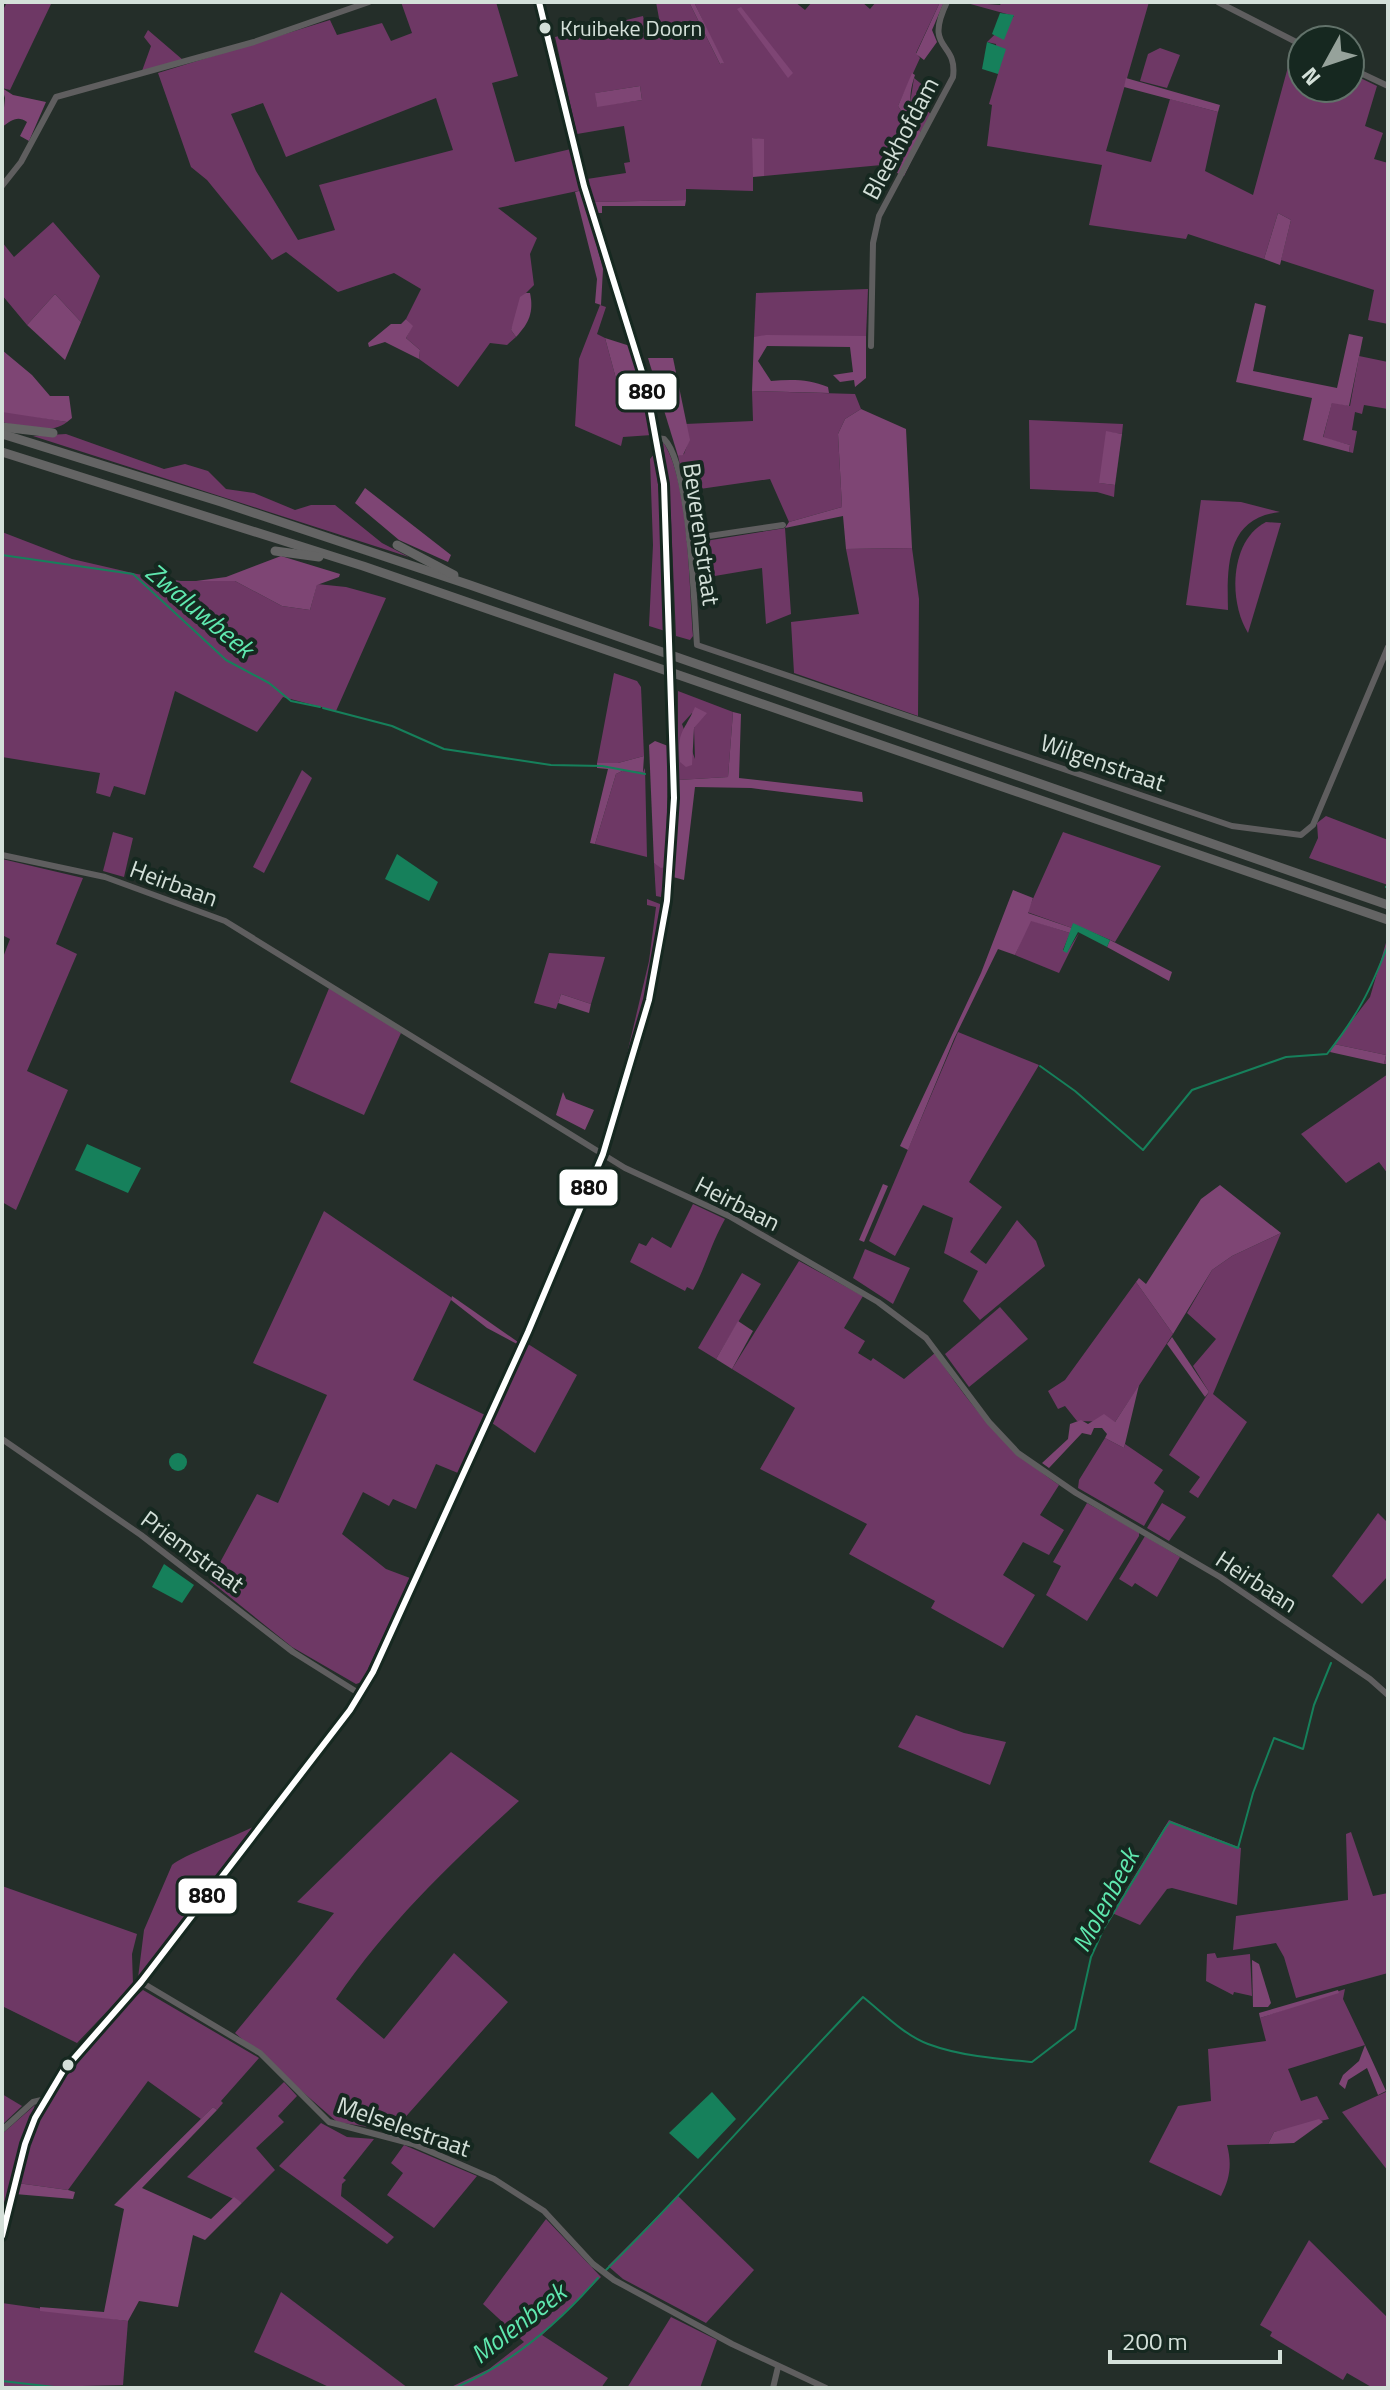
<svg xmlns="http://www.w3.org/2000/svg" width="1390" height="2390" viewBox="0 0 1390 2390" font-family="'Titillium Web',sans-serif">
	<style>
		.green { fill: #6e3865; fill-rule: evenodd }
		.forest { fill: #7e4574 }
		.water { fill: #16805b }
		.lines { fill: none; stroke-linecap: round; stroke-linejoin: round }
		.stream { stroke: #16805b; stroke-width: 2 }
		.minor { stroke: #5f5e5f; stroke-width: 6 }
		.highway { stroke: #646464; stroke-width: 9 }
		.minor-bridge { stroke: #5f5e5f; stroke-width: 6 }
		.bus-1-casing { stroke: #162820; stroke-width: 12 }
		.bus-1 { stroke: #fff; stroke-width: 6 }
		.bus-dot { fill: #d4e0d9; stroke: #162820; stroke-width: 3 }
		.labels { text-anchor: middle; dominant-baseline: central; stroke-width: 8; stroke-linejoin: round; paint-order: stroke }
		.bus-label { font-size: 22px; fill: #d4e0d9; stroke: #162820; text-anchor: start }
		.street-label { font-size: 24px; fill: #d4e0d9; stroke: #162820 }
		.water-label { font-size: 26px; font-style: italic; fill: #5fe8af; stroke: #162820 }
		.line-badge { stroke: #162820; stroke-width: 3 }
		.pale-badge-label { font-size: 22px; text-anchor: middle; font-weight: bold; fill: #111 }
	</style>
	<rect width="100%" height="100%" fill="#242e29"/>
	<g class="green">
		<polygon points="7,2 52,2 10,90 2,88 2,12"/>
		<path d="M401,2h95l22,74 -26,7 23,79 56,-13 11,41 -84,18 39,30 -7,16 4,31 -8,8 -15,37 5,7 -9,8 -17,-2 -32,44 -39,-28 1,-9 -14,-12 6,-12 -6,-7 15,-30 -27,-16 -56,19 -52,-40 -14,8 -65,-80 -16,-13 -33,-94 172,-53 7,15 45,-12 9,18 21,-8zM436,98l17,52 -134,35 16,45 -37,10 -42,-69 -25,-57 32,-11 23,54z"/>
		<path d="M656,2h33l31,62 3,-1 -29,-61h101l10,8 7,-8h50l8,7 6,-7h64l-24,51 4,5 -22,48 18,28 -13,29 -139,13 -1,-36 -10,-2v53l-67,-2v11l-92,2 -7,-23 39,-6 -2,-10 6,-1 -6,-36 -47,8 -22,-97 88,-21 3,15 15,-2zM640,86l2,14 -45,6 -1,-13z"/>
		<polygon points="963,2 1000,5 1002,2 1149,2 1106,151 1151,162 1170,99 1218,112 1205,171 1253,195 1294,45 1302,49 1302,88 1350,88 1350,73 1377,86 1365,126 1383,133 1374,159 1388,163 1388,324 1368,320 1374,290 1281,260 1291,220 1278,213 1264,259 1188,234 1186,239 1089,225 1102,165 987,146 992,105 989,104 998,74 996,44 987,42 1014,16"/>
		<polygon points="148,30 183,60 142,71 151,46 144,37"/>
		<polygon points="1160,48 1180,55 1167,88 1140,81 1148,54"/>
		<polygon points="914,78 925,87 921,95 925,109 932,115 921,133 909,110"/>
		<polygon points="53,222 100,276 81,322 55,294 27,325 2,295 2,242 14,257"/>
		<polygon points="868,289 866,336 754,337 756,293"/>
		<polygon points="600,305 606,307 597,334 605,338 618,386 643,399 652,435 623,437 621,446 575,426 579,359"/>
		<polygon points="1359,356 1388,362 1388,409 1364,405 1362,414 1355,412 1352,430 1357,431 1353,453 1349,452 1350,445 1323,438 1332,402 1350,406"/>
		<polygon points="752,391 855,394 861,409 845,419 838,434 842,507 789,522 770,479 686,491 678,456 684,454 689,440 685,424 753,421"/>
		<path d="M4,411l63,11c-18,14 -45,5 -65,0z"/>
		<polygon points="1029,420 1123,424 1122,434 1107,432 1100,483 1115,485 1114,497 1097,492 1030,489"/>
		<polygon points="66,434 164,469 185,464 208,471 226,489 254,493 295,510 311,505 335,505 382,543 409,557 33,436"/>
		<path d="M663,442c26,37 26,146 30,194l-3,4 -14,-4 -5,-117z"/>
		<polygon points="655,453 664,546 665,631 649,626 653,545 650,459"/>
		<path d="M1201,500l40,2 39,10c-54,6 -53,54 -52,98l-42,-5z"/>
		<path d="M1266,522l15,1 -33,110c-20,-32 -18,-93 18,-111z"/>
		<polygon points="785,528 791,614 766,624 762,568 697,579 693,543"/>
		<polygon points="2,532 72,559 137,574 181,581 235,581 282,606 310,610 317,584 346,587 386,598 336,711 283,697 257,732 175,691 145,795 114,786 110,797 96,793 100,773 2,757"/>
		<polygon points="912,548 919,599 918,716 794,673 791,622 859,614 846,549"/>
		<polygon points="614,673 637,681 641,687 644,756 618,763 597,763"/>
		<path d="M678,691l55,21 -5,65 -50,3zM692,713l7,7 -5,8 1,31 -13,-35z"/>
		<polygon points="645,768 647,857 595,844 616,774 622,771 643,772"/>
		<polygon points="302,770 312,778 264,873 253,867"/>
		<polygon points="1326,816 1388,840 1388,885 1309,858 1318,838 1317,823"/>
		<polygon points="113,832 133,838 124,877 103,871"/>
		<polygon points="1063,832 1161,866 1115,942 1073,924 1072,928 1027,912"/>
		<polygon points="2,859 83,878 56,944 77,954 27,1071 68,1090 16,1210 2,1202 2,960 10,939 2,935"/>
		<polygon points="654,863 666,867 661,897 656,896"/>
		<polygon points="647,899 660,904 661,913 647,990 629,1059 626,1058 649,961 656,907 647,905"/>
		<polygon points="1030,920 1070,933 1063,950 1067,952 1079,933 1059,973 1015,955"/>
		<polygon points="1388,936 1388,1064 1384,1064 1386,1055 1334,1044 1370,997"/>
		<polygon points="549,953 605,957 591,1004 561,994 556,1009 534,1003"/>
		<polygon points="330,986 401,1033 364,1115 290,1082"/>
		<polygon points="958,1032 1039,1065 969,1182 1002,1207 970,1252 986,1264 1017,1220 1036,1241 1045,1266 980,1320 963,1301 978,1271 944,1253 953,1218 923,1205 895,1256 869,1241"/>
		<polygon points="1388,1074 1388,1174 1379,1162 1346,1183 1301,1134"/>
		<path d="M693,1204l32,15c-15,27 -18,45 -32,71l-6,-3 -2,4 -55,-29 9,-19 7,3 6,-9 19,11z"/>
		<polygon points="324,1211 452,1298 413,1380 485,1415 458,1473 436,1464 416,1509 393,1499 389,1506 363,1492 342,1534 386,1569 410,1578 362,1682 356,1684 292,1647 210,1581 257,1494 278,1503 327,1395 253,1363"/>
		<polygon points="1281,1233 1213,1394 1247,1422 1198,1498 1189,1492 1200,1477 1169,1455 1209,1392 1193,1366 1216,1339 1187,1313 1212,1270 1232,1256"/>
		<polygon points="865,1249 910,1268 893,1304 853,1278"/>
		<path d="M799,1261l64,35 -19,32 21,13 -7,12 13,8 2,-3 31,21 31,-26c37,55 69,95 124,132l-19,30 24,15 -15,25 -26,-13 -20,33 32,20 -32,53 -72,-40 4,-7 -86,-47 18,-30 -107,-55 35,-61 -63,-39z"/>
		<polygon points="742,1273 761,1284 716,1359 698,1348"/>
		<polygon points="1136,1282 1173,1334 1115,1422 1077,1421 1065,1406 1058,1409 1048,1391 1065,1380"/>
		<polygon points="1000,1307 1028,1339 969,1387 945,1354"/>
		<polygon points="528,1344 577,1375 535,1453 492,1423"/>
		<polygon points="1105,1438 1124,1448 1125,1444 1163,1470 1154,1483 1164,1491 1144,1526 1078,1488 1079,1480"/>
		<polygon points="1087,1503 1139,1532 1139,1536 1087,1621 1046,1595 1061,1566 1053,1562"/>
		<polygon points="1162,1503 1186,1517 1169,1541 1147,1528"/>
		<polygon points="1378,1513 1388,1523 1388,1576 1362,1604 1332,1576"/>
		<polygon points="1145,1536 1180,1557 1157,1597 1135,1583 1132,1587 1119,1579"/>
		<polygon points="916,1715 964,1733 1006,1742 990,1785 898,1747"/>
		<path d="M451,1752l68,49c-69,63 -130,121 -183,198l48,40 70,-86 54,49 -115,129 -56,-9 -102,-89 99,-120 -37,-11z"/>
		<polygon points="1169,1820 1241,1848 1237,1905 1172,1888 1167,1889 1140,1925 1112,1913"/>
		<path d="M253,1827l-115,151 6,-48 28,-65c9,-9 64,-29 81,-38z"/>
		<polygon points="1351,1832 1373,1896 1388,1893 1388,1973 1296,1998 1284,1957 1276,1943 1233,1950 1236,1916 1348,1900 1346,1834"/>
		<polygon points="2,1886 137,1934 132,1954 133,1984 77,2043 2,2006"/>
		<polygon points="1215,1953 1217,1958 1250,1954 1252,1996 1234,1992 1233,1995 1206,1981 1207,1954"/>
		<path d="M1345,1989l-2,10 22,46 -77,24 13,32 16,-5 12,23 -55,13 -6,12 -41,1c5,19 3,34 -6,51l-72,-34 29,-56 33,-5 -3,-52 58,-8 -6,-23z"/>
		<path d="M143,1990l116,68 -38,43 2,2 -6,7 -4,-3 -12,12 -53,-38 -80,109 -51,-7c7,-19 12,-40 20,-58 21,-50 64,-100 106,-135z"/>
		<polygon points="284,2082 297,2096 278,2116 284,2122 256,2148 275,2170 242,2203 187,2177"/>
		<polygon points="1388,2091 1388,2171 1342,2112"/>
		<polygon points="2,2094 22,2106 2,2125"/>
		<polygon points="35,2105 2,2210 2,2134"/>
		<polygon points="321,2123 347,2137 374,2139 343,2178 346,2180 342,2184 341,2196 394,2237 387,2244 279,2166"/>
		<polygon points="404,2145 477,2176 434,2228 387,2195 403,2173 391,2163"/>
		<polygon points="678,2196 754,2270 706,2323 623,2279 608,2266"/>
		<polygon points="546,2219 601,2277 542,2335 608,2378 601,2388 449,2388 489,2369 524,2342 483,2304"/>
		<polygon points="1309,2240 1388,2318 1388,2388 1373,2388 1347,2373 1343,2380 1270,2336 1272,2332 1260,2325"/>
		<polygon points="281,2292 408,2388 331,2388 254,2352"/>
		<polygon points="2,2303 128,2321 123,2385 2,2388"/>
		<polygon points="671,2317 717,2340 700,2388 627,2388"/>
	</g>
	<g class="forest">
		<polygon points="689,2 694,2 724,63 720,64"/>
		<polygon points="940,2 944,2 932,30 937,42 924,60 916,54"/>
		<polygon points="741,7 793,73 788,78 737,9"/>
		<path d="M912,73l3,2c-9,26 -4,39 8,62l-19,39 -7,-3 19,-39 -18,-28z"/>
		<polygon points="1126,78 1220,105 1218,112 1124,87"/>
		<polygon points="640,86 642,100 597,107 595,93"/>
		<path d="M2,88l11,7 33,7 -17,39 -9,-5 7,-14c-10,-7 -16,-1 -25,5l3,-29z"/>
		<polygon points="752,138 764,139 764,176 753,177"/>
		<polygon points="582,190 603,269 601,305 595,303 597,279 575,192"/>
		<polygon points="686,200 685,206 602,206 602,213 597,213 594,202"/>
		<polygon points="1278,213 1291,220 1280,265 1264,259"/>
		<path d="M526,293h4c4,19 -1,30 -14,44l-5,-7 9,-33z"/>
		<polygon points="55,294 81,322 65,360 27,325"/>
		<polygon points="1255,303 1266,306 1253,371 1337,388 1349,334 1363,337 1349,406 1332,403 1323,437 1350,445 1349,452 1303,440 1312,398 1236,382"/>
		<polygon points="406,319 413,326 406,338 420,350 419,359 385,342 369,347 368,343 391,324 401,324"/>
		<path d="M766,335l100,1v42l-11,9 -1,-7 -14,2 -7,-7 20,-3 -3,-25 -83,-1 -9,15 13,20c20,-2 38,-2 57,6l1,6 -77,-2 2,-54z"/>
		<polygon points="605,338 630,346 643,399 618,386"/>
		<polygon points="2,350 32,375 50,396 69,396 72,418 67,422 2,412"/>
		<polygon points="648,358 673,358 690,440 683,455 678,456"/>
		<polygon points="861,409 906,429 912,548 846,549 843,516 785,528 789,522 842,507 838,434 845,419"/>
		<polygon points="1106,431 1122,434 1115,485 1099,483"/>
		<polygon points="365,488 451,555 448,562 399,540 355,503"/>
		<polygon points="281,556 340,574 339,577 317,585 310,610 282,606 235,581 196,581 226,577"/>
		<path d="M695,707l12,6 -13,15 -2,37 -6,2 -6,-5c-4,-31 5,-31 15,-55z"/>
		<polygon points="733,712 741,714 739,778 862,792 863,802 751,788 695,787 684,880 673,877 678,780 728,777"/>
		<polygon points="655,741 668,746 666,867 661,868 654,863 649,745"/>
		<polygon points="644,756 643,772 622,771 616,774 595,844 590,843 608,769 597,768 597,763 618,763"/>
		<polygon points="1013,890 1033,898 1028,913 1072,928 1070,933 1031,921 1015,955 998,949 954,1039 908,1150 900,1146 981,973"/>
		<polygon points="1110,940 1172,972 1169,981 1107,947"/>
		<polygon points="561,994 591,1004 589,1013 558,1003"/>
		<polygon points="1334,1044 1386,1055 1384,1064 1330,1052"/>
		<polygon points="563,1092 566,1099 594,1110 585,1130 556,1115"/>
		<polygon points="883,1184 888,1186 864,1242 859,1240"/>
		<polygon points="1220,1185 1281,1233 1232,1256 1212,1270 1173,1334 1136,1282 1139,1278 1146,1284 1201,1199"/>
		<polygon points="452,1296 518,1342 517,1344 487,1328 451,1300"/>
		<polygon points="738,1321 753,1331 732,1369 716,1359"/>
		<polygon points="1172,1337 1209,1392 1205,1397 1167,1344"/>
		<polygon points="1139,1385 1124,1448 1105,1438 1107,1434 1102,1428 1094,1428 1091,1435 1082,1433 1049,1468 1042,1463 1068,1439 1070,1424 1081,1420 1088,1424 1104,1414 1115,1422"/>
		<polygon points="1252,1960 1259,1964 1271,2003 1268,2007 1253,2007"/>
		<polygon points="1338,1990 1339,1993 1260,2018 1259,2013"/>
		<polygon points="1365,2045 1386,2091 1378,2095 1367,2068 1348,2080 1345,2089 1339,2084 1343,2075 1359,2061"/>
		<polygon points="213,2107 217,2110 142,2188 211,2219 234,2197 242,2203 205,2240 193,2235 178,2307 139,2301 128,2321 40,2311 40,2307 104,2312 124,2209 114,2205"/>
		<polygon points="1319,2119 1323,2122 1294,2143 1268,2144 1274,2132"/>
		<polygon points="17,2183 68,2190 75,2192 73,2199 15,2194"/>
	</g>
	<g class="water">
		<polygon points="1000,13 1014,15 1004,40 992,34"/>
		<polygon points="987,42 1006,49 998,74 982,69"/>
		<polygon points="397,854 438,882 429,901 385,879"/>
		<polygon points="1073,923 1110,940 1107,947 1078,932 1067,953 1063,951"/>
		<polygon points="87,1144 141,1168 128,1193 75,1170"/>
		<circle cx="178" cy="1462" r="9"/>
		<polygon points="164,1564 194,1585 182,1603 152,1587"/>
		<polygon points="712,2092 736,2119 698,2159 669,2133"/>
	</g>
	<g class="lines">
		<g class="stream">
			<polyline points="2,555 133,574 226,660 269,683 291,701 320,707"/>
			<polyline points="323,708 392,726 444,749 551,765 602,766 645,774"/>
			<polyline points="1386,887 1388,887"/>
			<path d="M1040,1066l35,25 68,59 49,-60 94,-33 41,-3c31,-39 43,-63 61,-109"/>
			<path d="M606,2270c89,-88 170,-183 257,-273 20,16 41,38 65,47 32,12 70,15 104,18l43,-33 16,-72 12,-27 63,-103 4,-5 68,26 15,-55 21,-55 29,11 11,-44 17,-42"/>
			<polyline points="2,2381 63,2388"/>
			<polyline points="127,2388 138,2388"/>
			<path d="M455,2388c55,-24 104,-65 143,-110"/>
		</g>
		<g class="minor">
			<polyline points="539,2 584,186 646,385 667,517 669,622"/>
			<polyline points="1218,2 1302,45"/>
			<polyline points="1350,68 1388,86"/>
			<polyline points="2,186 21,162 56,97 254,42 369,2"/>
			<path d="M871,346l2,-103 6,-27 74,-139c5,-37 -30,-25 -6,-75"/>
			<path d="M657,438l7,1c26,25 30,166 33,206l535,181 69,9 12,-10 75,-178"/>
			<polyline points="689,539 783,525"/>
			<polyline points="2,855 105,877 225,921 625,1168 729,1216 878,1302 926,1338 989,1422 1018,1453 1076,1493 1220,1577 1370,1679 1388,1695"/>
			<polyline points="2,1439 141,1535 293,1652 360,1694"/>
			<polyline points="141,1982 260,2053 329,2122 413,2144 494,2179 544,2211 593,2264 614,2280 732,2344 826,2388"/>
			<polyline points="2,2130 33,2102 46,2099"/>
			<path d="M2,2236l23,-92 10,-26 28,-47 78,-89 209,-272 23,-38c60,-132 122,-264 179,-397 45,-105 89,-212 108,-326 12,-74 14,-148 12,-223"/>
			<polyline points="773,2388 778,2367"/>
		</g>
		<g class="highway">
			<polyline points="2,427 53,433"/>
			<polyline points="2,434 221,502 470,585 1388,905"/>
			<polyline points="2,452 363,566 1388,920"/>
			<polyline points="397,545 454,575"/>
			<polyline points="275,551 319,557"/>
		</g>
		<polyline class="minor-bridge" points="669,622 672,726"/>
		<g class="bus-1-casing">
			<polyline id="bus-1" points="2,2236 25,2144 35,2118 63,2071 141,1982 350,1710 373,1672 528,1332 603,1154 649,1000 667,901 674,798 664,484 646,385 584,186 539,2"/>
		</g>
		<use href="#bus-1" class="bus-1"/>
	</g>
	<g class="bus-dot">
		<circle cx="545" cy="28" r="7"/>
		<circle cx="68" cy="2065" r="7"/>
	</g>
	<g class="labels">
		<g class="bus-label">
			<text x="560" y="28">Kruibeke Doorn</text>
		</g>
		<g class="street-label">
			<text transform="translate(900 138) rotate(-62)">Bleekhofdam</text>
			<text transform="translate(702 534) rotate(82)">Beverenstraat</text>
			<text transform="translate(1103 762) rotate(19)">Wilgenstraat</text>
			<text transform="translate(174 883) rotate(20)">Heirbaan</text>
			<text transform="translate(738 1203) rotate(27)">Heirbaan</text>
			<text transform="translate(193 1551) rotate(36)">Priemstraat</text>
			<text transform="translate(1257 1581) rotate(33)">Heirbaan</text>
			<text transform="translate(404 2126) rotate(19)">Melselestraat</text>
		</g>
		<g class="water-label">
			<text transform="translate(200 610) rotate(40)">Zwaluwbeek</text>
			<text transform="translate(1105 1900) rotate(-62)">Molenbeek</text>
			<text transform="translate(518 2323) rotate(-38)">Molenbeek</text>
		</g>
	</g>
	<g class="line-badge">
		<rect x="617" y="372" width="61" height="39" rx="8" fill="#fff"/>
		<rect x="558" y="1168" width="61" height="39" rx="8" fill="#fff"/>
		<rect x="177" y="1877" width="61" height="38" rx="8" fill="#fff"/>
	</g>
	<g class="pale-badge-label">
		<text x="647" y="399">880</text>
		<text x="589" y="1195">880</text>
		<text x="207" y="1903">880</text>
	</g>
	<rect width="1390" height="2390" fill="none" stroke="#d4e0d9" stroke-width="8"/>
	<g transform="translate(1326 64) rotate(230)"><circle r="38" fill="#162820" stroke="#62726a" stroke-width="2"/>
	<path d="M0-6L14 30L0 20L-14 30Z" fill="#96a29b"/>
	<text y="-12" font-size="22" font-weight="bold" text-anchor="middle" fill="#d4e0d9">N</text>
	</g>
	<path d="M1110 2350v12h170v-12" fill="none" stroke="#d4e0d9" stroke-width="4"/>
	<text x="1122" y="2350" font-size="24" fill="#d4e0d9" stroke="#162820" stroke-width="6" paint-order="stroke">200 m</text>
</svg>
